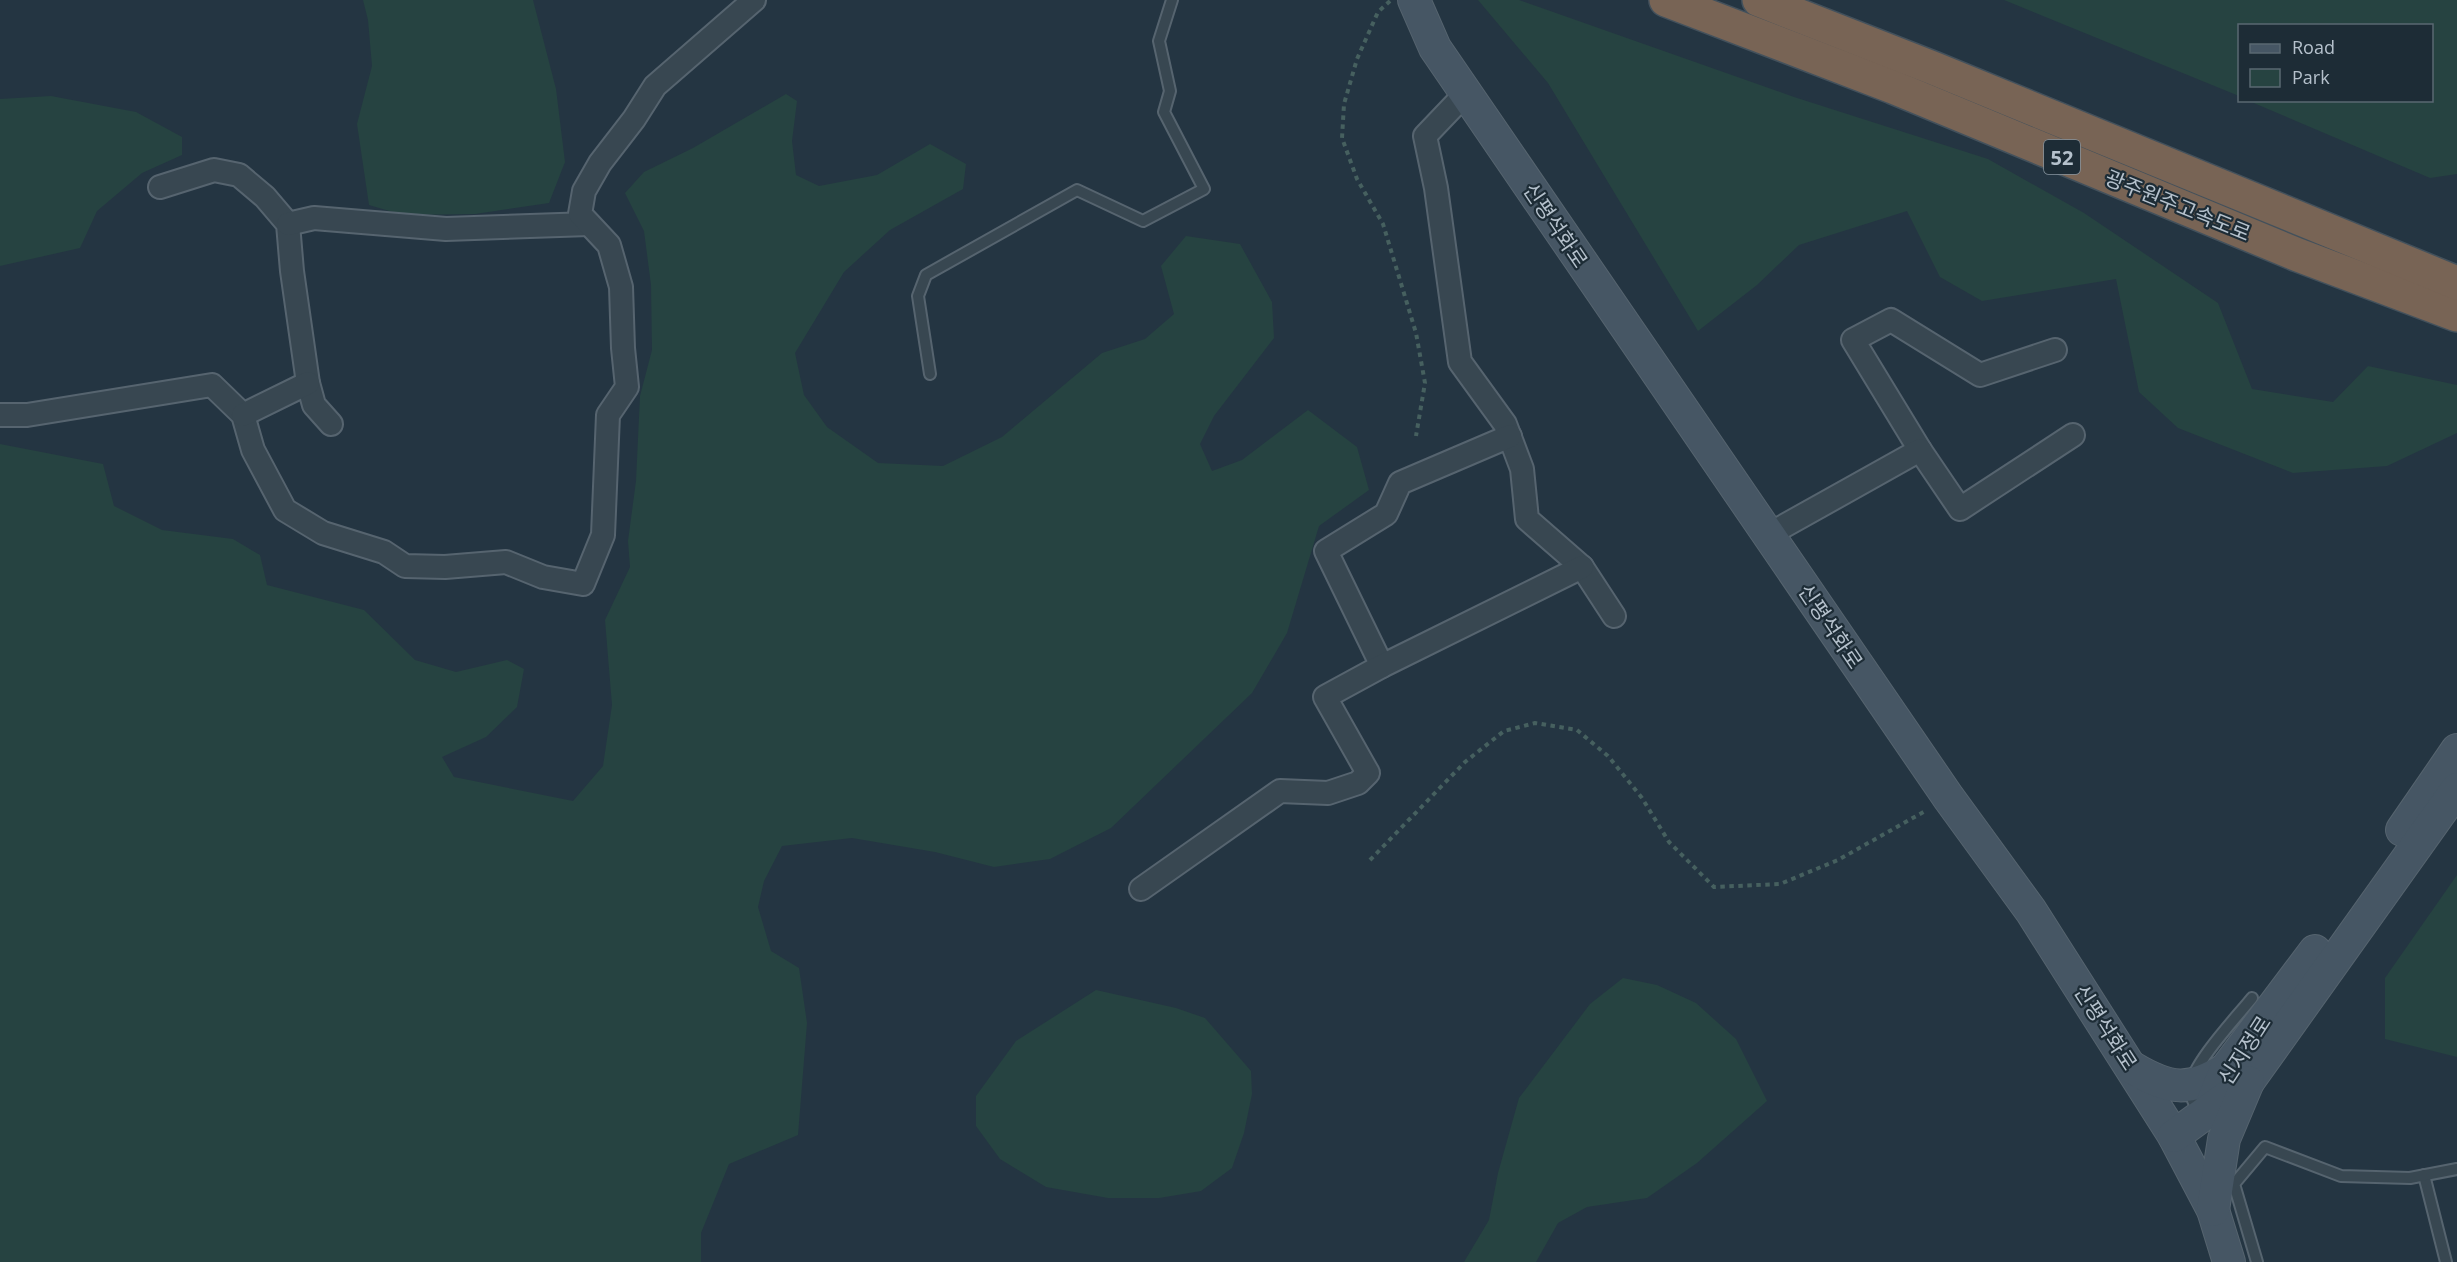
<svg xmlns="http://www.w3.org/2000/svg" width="2457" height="1262" viewBox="0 0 2457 1262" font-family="'Open Sans','Noto Sans KR',sans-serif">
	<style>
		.green { fill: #264341 }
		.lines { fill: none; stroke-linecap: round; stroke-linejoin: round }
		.lane-casing { stroke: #56646f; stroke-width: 14 }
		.street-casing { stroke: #56646f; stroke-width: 26 }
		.secondary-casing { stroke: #56646f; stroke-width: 34 }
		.highway-casing { stroke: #43515c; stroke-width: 36 }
		.path { stroke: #46605f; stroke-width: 4; stroke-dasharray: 4.5 4.5; stroke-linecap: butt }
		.lane { stroke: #384751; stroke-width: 10 }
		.street { stroke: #384751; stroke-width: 22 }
		.secondary { stroke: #465664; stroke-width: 32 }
		.highway { stroke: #786455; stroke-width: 33 }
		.labels { text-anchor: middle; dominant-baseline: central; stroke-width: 4.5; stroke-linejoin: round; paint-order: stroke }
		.shield { fill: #1d2c36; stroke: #87949f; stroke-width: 1.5 }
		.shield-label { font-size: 20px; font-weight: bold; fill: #b5c1cc }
		.street-label { font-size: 21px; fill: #b5c1cc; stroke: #1d2c36 }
	</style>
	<rect width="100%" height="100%" fill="#243542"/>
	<g class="green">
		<polygon points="363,0 533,0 556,89 565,162 549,203 475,214 403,215 369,205 357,124 372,66 368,20"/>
		<polygon points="1478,0 1519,0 1794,97 1988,159 2084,213 2218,303 2252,389 2333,402 2368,366 2457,385 2457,433 2387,466 2293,473 2178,428 2139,392 2116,279 1982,301 1940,277 1907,211 1799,245 1757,285 1698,331 1548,83"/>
		<polygon points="2004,0 2457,0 2457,174 2430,178 2249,101 2432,100 2432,26 2240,26 2239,96"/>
		<polygon points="786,94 797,101 792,141 796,175 819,186 877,175 930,144 966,164 963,189 890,230 844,272 795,353 804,395 827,427 878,463 943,466 1002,437 1102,353 1145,339 1174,314 1161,266 1186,236 1240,244 1272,302 1274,338 1214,416 1200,444 1212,471 1242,460 1308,410 1357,447 1369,490 1319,526 1287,633 1252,693 1111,828 1050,859 994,867 935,852 852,838 782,846 764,881 758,907 771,951 799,968 807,1023 798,1135 729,1164 701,1233 701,1262 0,1262 0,444 103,464 114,506 162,530 233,539 260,555 267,585 364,610 415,660 456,672 507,660 524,669 517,707 486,737 442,757 454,777 573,801 603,766 612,705 605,620 630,567 628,541 636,481 640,396 652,350 651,285 644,231 625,193 644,172 693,148"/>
		<polygon points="51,96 136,112 182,137 182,155 142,173 97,211 80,248 0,266 0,99"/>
		<polygon points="2457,875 2457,1057 2385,1039 2385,978"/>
		<polygon points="1623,978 1657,985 1696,1003 1736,1039 1767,1101 1697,1163 1647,1198 1587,1207 1558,1223 1536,1262 1464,1262 1489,1220 1498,1173 1519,1098 1590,1004"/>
		<polygon points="1096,990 1176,1008 1205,1018 1251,1071 1252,1094 1244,1133 1232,1168 1201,1191 1159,1198 1108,1198 1046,1187 1000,1159 976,1126 976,1096 1016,1041"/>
	</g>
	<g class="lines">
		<g class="lane-casing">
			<g id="lane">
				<polyline points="930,374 918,296 926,275 1077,190 1143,221 1204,189 1164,112 1170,91 1159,41 1172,0"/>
				<path d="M2200,1113c-5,-8 -10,-16 -10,-26 3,-24 46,-69 62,-89"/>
				<polyline points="2424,1175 2446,1262"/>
				<polyline points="2257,1262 2234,1184 2265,1147 2341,1176 2410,1178 2457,1169"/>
			</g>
		</g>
		<g class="street-casing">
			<g id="street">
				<polyline points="1466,93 1425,136 1436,188 1460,362 1505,424 1522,469 1527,519 1582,567 1614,616"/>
				<polyline points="160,187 214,170 239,175 265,197 288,224 292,271 308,383 314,405 331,424"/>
				<polyline points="288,224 314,218 446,229 589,224"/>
				<polyline points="0,415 27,415 212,385 243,415 253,450 285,510 323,533 384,552 405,566 445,567 506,562 543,577 583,584 603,535 608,415 627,387 623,348 621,287 609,245 580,214 584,191 600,163 634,119 655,86 754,0"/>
				<polyline points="243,415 308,383"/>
				<polyline points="1920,450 1853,340 1891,320 1980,375 2055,350"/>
				<polyline points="1768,535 1920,450 1960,509 2073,435"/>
				<polyline points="1382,666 1326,551 1386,514 1400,483 1510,436"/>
				<polyline points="1141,889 1280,791 1328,793 1358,783 1368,773 1325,697 1382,666 1582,567"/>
			</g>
		</g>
		<g class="secondary-casing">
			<g id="secondary">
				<polyline points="1414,0 1435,48 1948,797 2031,911 2174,1136 2213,1210 2229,1262"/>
				<polyline points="2402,830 2457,750"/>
				<path d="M2133,1068c37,22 56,24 93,1"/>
				<polyline points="2210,1109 2226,1069 2315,951"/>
				<polyline points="2174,1136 2248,1082 2457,789"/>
				<polyline points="2213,1210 2224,1139 2248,1082"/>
			</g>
		</g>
		<g class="highway-casing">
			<g id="highway">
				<polyline points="1666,0 1893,87 2298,255 2457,315"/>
				<polyline points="1759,0 1933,68 2457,283"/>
			</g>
		</g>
		<g class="path">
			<polyline points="1390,1 1378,12 1357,59 1344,104 1342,138 1357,179 1383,224 1416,333 1425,383 1416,436"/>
			<polyline points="1370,860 1465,762 1504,731 1535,723 1577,730 1608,756 1642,798 1669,842 1714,887 1780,884 1838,860 1927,810"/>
		</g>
		<use href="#lane" class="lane"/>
		<use href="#street" class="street"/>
		<use href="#secondary" class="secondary"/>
		<use href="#highway" class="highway"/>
	</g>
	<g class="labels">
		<rect class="shield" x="2044" y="140" width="36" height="34" rx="4.5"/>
		<g class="shield-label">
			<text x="2062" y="157">52</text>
		</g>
		<g class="street-label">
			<text transform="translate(2178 205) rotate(22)">광주원주고속도로</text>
			<text transform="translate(1556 225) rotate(56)">신평석화로</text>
			<text transform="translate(1831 626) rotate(56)">신평석화로</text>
			<text transform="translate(2106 1027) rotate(57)">신평석화로</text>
			<text transform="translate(2244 1050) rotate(-57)">신지정로</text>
		</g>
	</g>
	<rect x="2238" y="24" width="195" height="78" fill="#1d2c36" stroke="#5a6872" stroke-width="1.5"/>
	<rect x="2250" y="44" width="30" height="9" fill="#465664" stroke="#5a6872" stroke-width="1.5"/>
	<text x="2292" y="54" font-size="18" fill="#b5c1cc">Road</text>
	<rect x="2250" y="69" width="30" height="18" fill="#264341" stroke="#5a6872" stroke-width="1.5"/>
	<text x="2292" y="84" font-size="18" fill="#b5c1cc">Park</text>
</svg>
